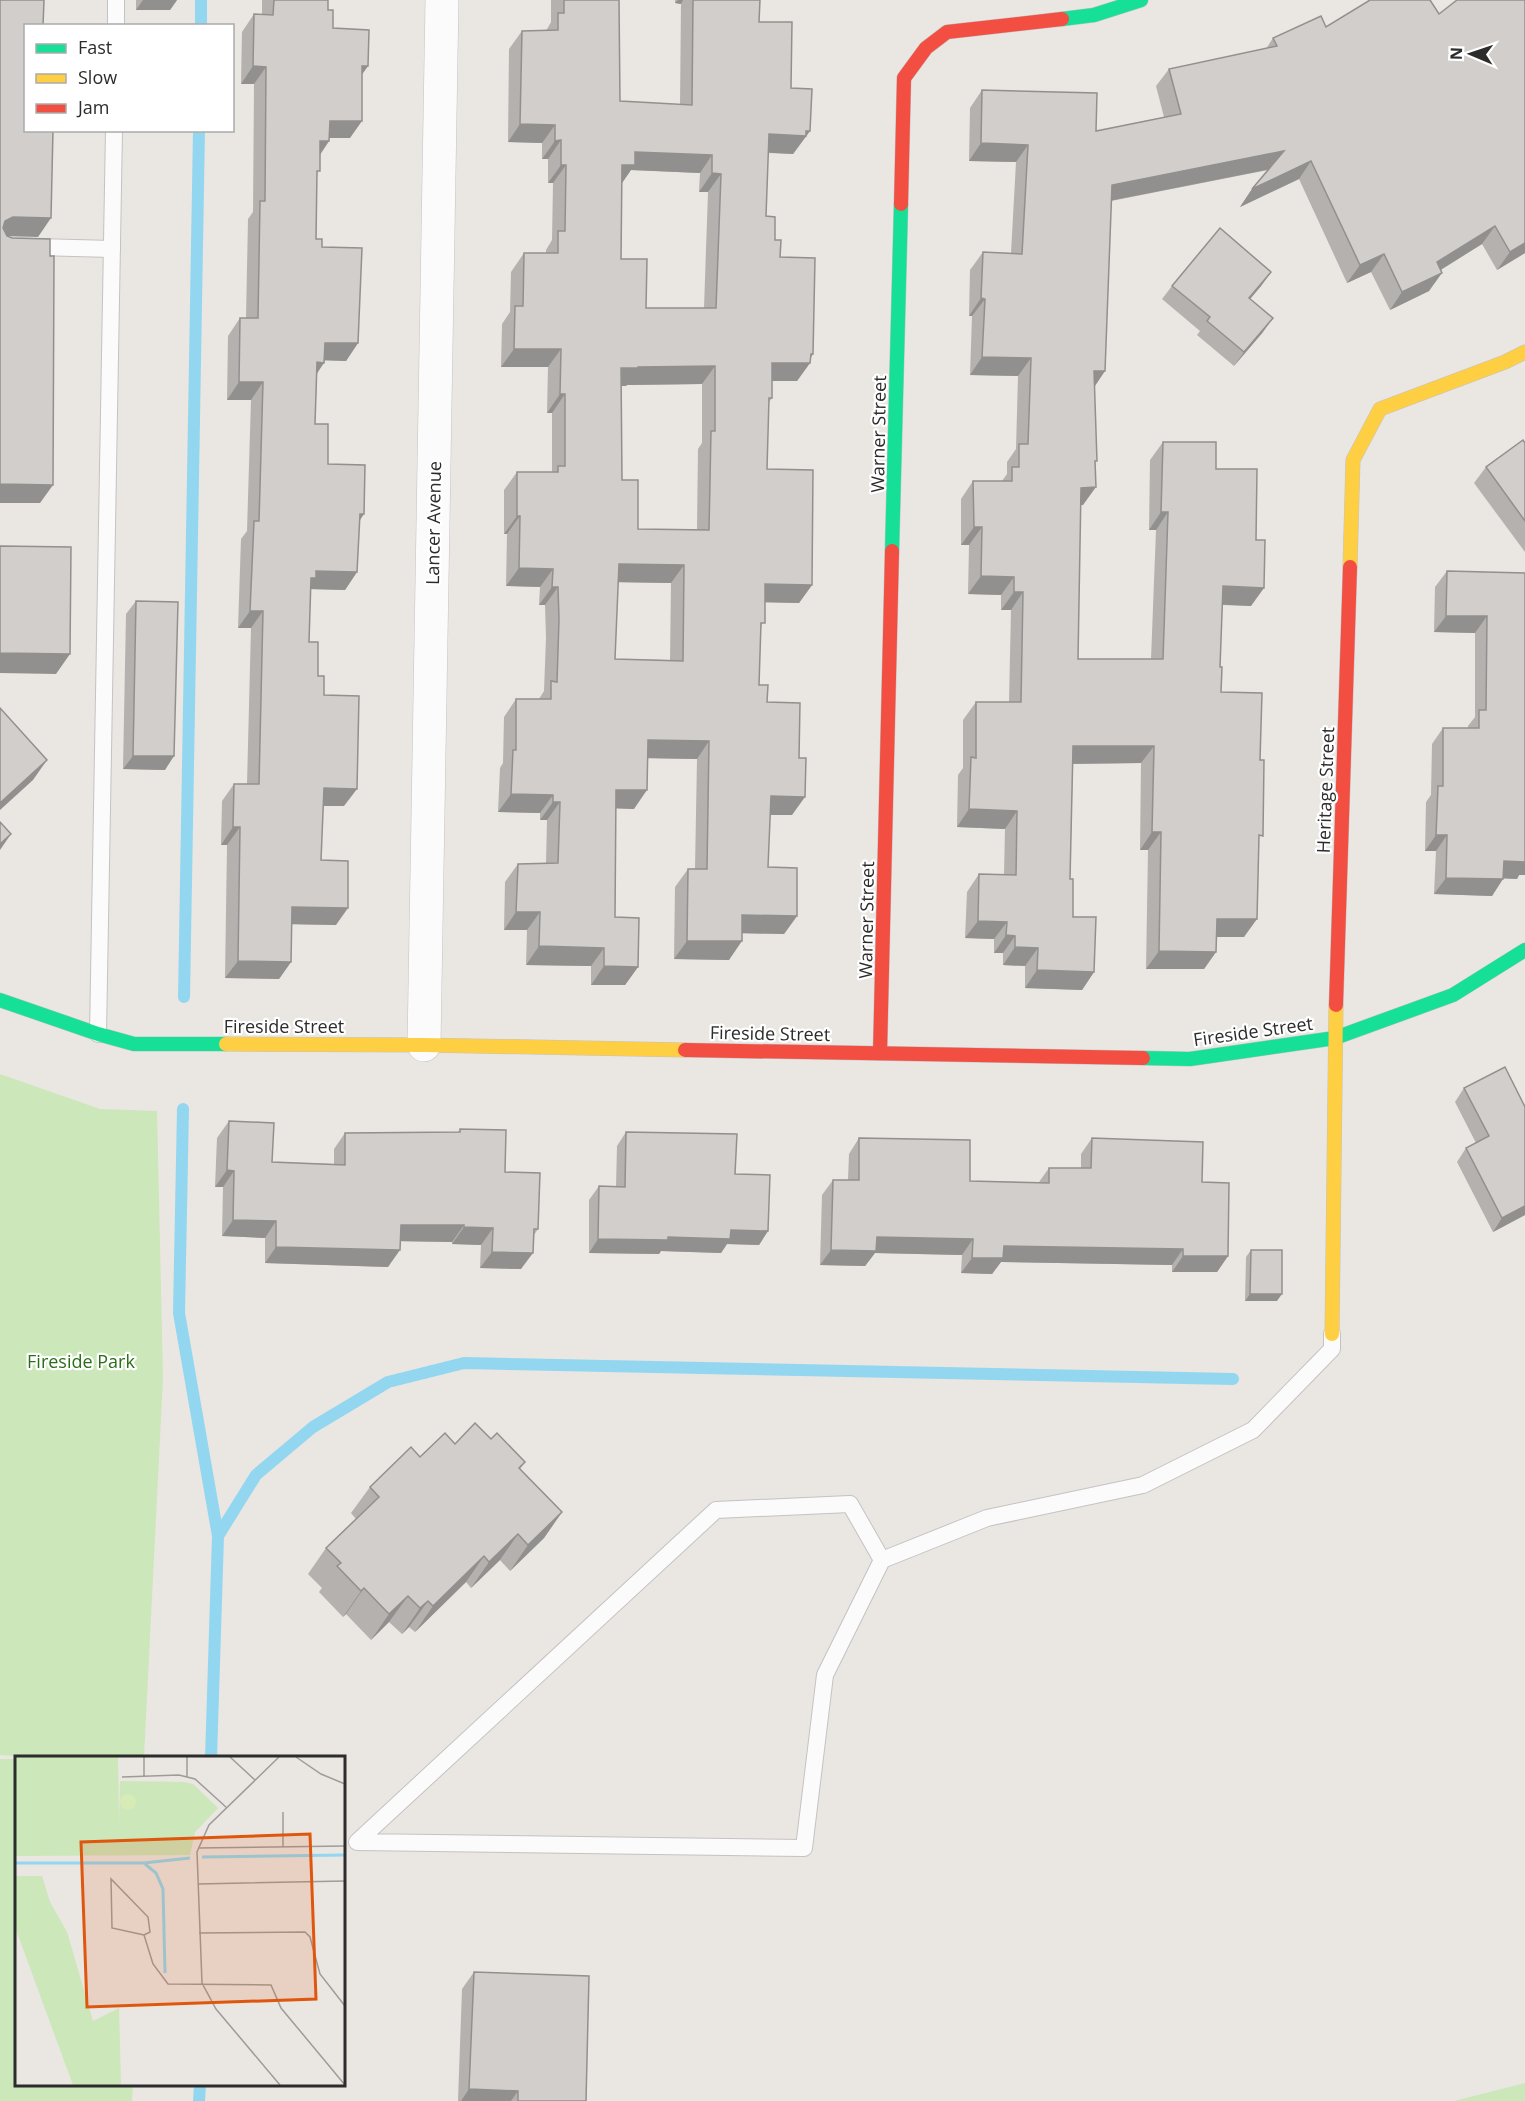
<svg xmlns="http://www.w3.org/2000/svg" width="1525" height="2101" viewBox="0 0 1525 2101" font-family="'Open Sans',sans-serif">
	<style>
		.green { fill: #cce7b9 }
		.lines { fill: none; stroke-linecap: round; stroke-linejoin: round }
		.stream { stroke: #92d7ef; stroke-width: 12 }
		.lane-casing { stroke: #c4c2c3; stroke-width: 18 }
		.street-casing { stroke: #c4c2c3; stroke-width: 34 }
		.fast-casing { stroke: #c4c2c3; stroke-width: 15 }
		.slow-casing { stroke: #c4c2c3; stroke-width: 15 }
		.jam-casing { stroke: #c4c2c3; stroke-width: 15 }
		.lane { stroke: #fcfbfb; stroke-width: 16 }
		.street { stroke: #fcfbfb; stroke-width: 33 }
		.fast { stroke: #16e098; stroke-width: 14 }
		.slow { stroke: #ffcf43; stroke-width: 14 }
		.jam { stroke: #f24e42; stroke-width: 14 }
		.wall { fill: #b4b1af; fill-rule: evenodd }
		.shaded-wall { fill: #92908e }
		.building { fill: #d1cecb; stroke: #92908e; stroke-width: 1.5; fill-rule: evenodd }
		.labels { text-anchor: middle; dominant-baseline: central; stroke-width: 4.5; stroke-linejoin: round; paint-order: stroke }
		.street-label { font-size: 18px; fill: #2c2c2c; stroke: #fff }
		.park-label { font-size: 18px; fill: #296f17; stroke: #fff }
		.inset-river { fill: none; stroke: #92d7ef; stroke-width: 3 }
		.inset-road { fill: none; stroke: #9e9c99; stroke-width: 1.5 }
		.view { fill: #df570e; fill-opacity: 0.15; stroke: #df570e; stroke-width: 3 }
		.inset-edge { fill: none; stroke: #2c2c2c; stroke-width: 3 }
	</style>
	<rect width="100%" height="100%" fill="#eae6e2"/>
	<g class="green">
		<polygon points="0,1074 100,1109 157,1111 163,1378 144,1757 42,1758 0,1755"/>
		<polygon points="0,1759 16,1759 16,2084 133,2085 132,2101 0,2101"/>
		<polygon points="1525,2083 1525,2101 1454,2101"/>
	</g>
	<g class="lines">
		<g class="stream">
			<polyline points="201,26 201,0"/>
			<polyline points="184,997 199,130"/>
			<polyline points="183,1109 179,1313 218,1536 211,1758"/>
			<polyline points="218,1536 256,1475 313,1427 388,1382 464,1363 1233,1379"/>
			<polyline points="199,2101 200,2084"/>
		</g>
		<g class="lane-casing">
			<g id="lane">
				<polyline points="116,26 116,0"/>
				<polyline points="0,246 112,249"/>
				<polyline points="98,1034 114,130"/>
				<polyline points="882,1560 825,1675 804,1848 357,1842 716,1510 850,1504 882,1560 987,1518 1143,1485 1253,1430 1332,1349 1332,1334"/>
			</g>
		</g>
		<g class="street-casing">
			<polyline id="street" points="424,1045 442,0"/>
		</g>
		<g class="fast-casing">
			<g id="fast">
				<polyline points="1062,19 1094,15 1141,0"/>
				<polyline points="892,551 901,204"/>
				<polyline points="0,1000 98,1034 134,1044 226,1044"/>
				<polyline points="1143,1058 1190,1059 1335,1038 1453,995 1525,950"/>
			</g>
		</g>
		<g class="slow-casing">
			<g id="slow">
				<polyline points="1350,567 1353,460 1380,409 1505,362 1525,352"/>
				<polyline points="226,1044 424,1045 685,1050"/>
				<polyline points="1332,1334 1336,1005"/>
			</g>
		</g>
		<g class="jam-casing">
			<g id="jam">
				<polyline points="901,204 904,78 926,48 947,32 1062,19"/>
				<polyline points="1336,1005 1350,567"/>
				<polyline points="685,1050 1143,1058"/>
				<polyline points="880,1053 892,551"/>
			</g>
		</g>
		<use href="#lane" class="lane"/>
		<use href="#street" class="street"/>
		<use href="#fast" class="fast"/>
		<use href="#slow" class="slow"/>
		<use href="#jam" class="jam"/>
	</g>
	<g class="wall">
		<polygon points="136,0 177,0 170,10 136,10"/>
		<polygon points="262,0 328,0 328,10 333,28 368,66 362,74 350,138 329,138 329,141 320,155 317,175 316,239 322,247 358,343 346,361 325,360 317,374 315,424 328,464 359,521 357,572 345,590 310,589 309,642 318,676 324,695 344,806 323,806 321,860 336,925 292,924 291,962 279,979 225,978 227,845 221,845 222,801 234,784 247,784 251,628 238,628 241,539 247,531 251,400 227,400 228,336 240,318 246,318 248,219 253,212 254,84 241,84 242,32 254,14 262,15"/>
		<path d="M551,0h68l1,101 60,4 1,-101 -6,-1v-3h85l-1,22 51,109 -17,23 -25,-1 -2,63 47,138 -3,4v5l-13,18h-25v17l-3,4 -2,67 45,116 -13,18 -34,-1 -4,27 -2,56 8,17 25,113h-22l-2,52 29,49 -13,18 -42,-1 -13,27 -55,-1 1,-72 13,-18h7l2,-110 -49,-1 -14,51 -18,-1 -1,109 23,50 -13,18h-34v-19l-65,-1 1,-35h-23l1,-48 13,-18h28l1,-44h-7v-7l-42,-1 2,-44 3,-5 1,-46 12,-18h23l5,-8 2,-53 -1,-33h-6l1,-18 -34,-1 1,-52h-3v-44l13,-18h35v-59h-5l1,-46h-47l1,-43 8,-12 1,-40 13,-19h22v-3l6,-10 1,-57h-5v-24h-6v-16l-34,-1 1,-93 13,-18h24l5,-9zM631,170l69,3 -1,19h9l-4,116h-58l-25,-49 1,-76zM702,384v59l-4,6 -1,81 -59,-1 -16,-49 -1,-94h5l1,-1zM618,582l53,1 -1,77 -55,-1z"/>
		<polygon points="1326,27 1525,253 1497,270 1482,244 1441,270 1429,291 1390,310 1371,272 1347,283 1299,179 1240,207 1252,189 1268,170 1111,201 1094,387 1095,464 1083,505 1080,505 1078,659 1151,659 1156,530 1149,530 1150,460 1163,442 1216,469 1251,606 1222,605 1220,667 1221,692 1260,760 1259,841 1244,937 1217,937 1216,952 1204,969 1146,969 1148,850 1140,850 1141,763 1073,764 1070,879 1073,917 1094,972 1082,990 1025,988 1025,966 1003,965 1003,953 994,953 994,939 965,938 967,892 979,874 1004,875 1005,829 957,827 958,775 963,768 963,720 976,702 1009,702 1011,610 1001,610 1001,595 968,594 969,545 961,545 961,499 973,481 1002,481 1007,474 1007,462 1016,449 1018,376 970,375 972,316 969,316 970,270 983,252 1011,253 1016,162 969,161 970,108 982,90 1096,131 1164,117 1156,86 1169,69 1266,49 1273,38"/>
		<polygon points="1271,272 1261,286 1250,299 1263,332 1234,366 1197,335 1200,331 1162,299 1172,286"/>
		<polygon points="1525,443 1525,552 1474,483 1486,467"/>
		<polygon points="1447,571 1525,573 1525,875 1519,875 1517,879 1503,878 1492,896 1434,894 1436,851 1425,851 1426,802 1431,795 1432,744 1443,728 1468,728 1468,726 1475,717 1475,633 1434,632 1435,587"/>
		<polygon points="136,601 165,770 123,769 126,614"/>
		<polygon points="1505,1067 1525,1215 1493,1232 1457,1162 1466,1148 1476,1143 1455,1102 1464,1088"/>
		<polygon points="229,1121 272,1162 334,1164 334,1149 345,1133 458,1132 460,1129 505,1172 538,1229 534,1235 521,1269 480,1268 481,1245 452,1244 452,1242 400,1241 388,1267 265,1263 265,1238 222,1236 223,1187 215,1187 217,1138"/>
		<polygon points="626,1132 735,1174 768,1231 759,1245 727,1244 721,1253 661,1251 659,1254 589,1253 589,1200 599,1186 616,1187 617,1146"/>
		<polygon points="859,1138 970,1181 1039,1182 1049,1168 1081,1168 1081,1154 1092,1138 1202,1182 1228,1256 1217,1272 1172,1272 1172,1265 1001,1262 992,1274 961,1273 962,1255 875,1253 865,1266 820,1265 822,1195 833,1180 848,1180 849,1154"/>
		<polygon points="1251,1250 1277,1301 1245,1301 1246,1257"/>
		<polygon points="491,1439 525,1462 520,1469 562,1512 544,1538 510,1571 500,1560 471,1588 466,1582 415,1632 409,1627 402,1634 389,1622 371,1640 346,1614 343,1617 319,1592 322,1588 308,1574 326,1548 356,1519 351,1513 370,1487 420,1457 455,1444"/>
		<polygon points="474,1972 586,2101 458,2101 462,1989"/>
	</g>
	<g class="shaded-wall">
		<polygon points="143,0 177,0 170,10 136,10"/>
		<polygon points="678,0 683,0 681,4 675,3"/>
		<polygon points="253,66 266,67 254,84 241,84"/>
		<polygon points="362,66 368,66 356,83"/>
		<polygon points="330,121 362,121 350,138 317,138"/>
		<polygon points="520,124 555,125 542,143 508,142"/>
		<polygon points="806,131 810,131 793,154 756,152 769,134"/>
		<polygon points="561,140 548,159 542,159 555,141"/>
		<polygon points="320,141 329,141 317,159"/>
		<polygon points="981,143 1028,145 1016,162 969,161"/>
		<polygon points="1284,151 1271,169 1099,203 1112,185"/>
		<polygon points="635,152 712,155 700,173 631,170 622,183 622,165"/>
		<polygon points="1311,161 1299,179 1240,207 1252,189"/>
		<polygon points="561,165 566,165 553,183 548,183"/>
		<polygon points="712,173 721,174 708,192 699,192"/>
		<polygon points="13,217 51,218 38,237 0,236 5,221"/>
		<polygon points="1495,226 1482,244 1424,280 1437,262"/>
		<polygon points="1525,243 1525,253 1497,270 1510,252"/>
		<polygon points="1384,254 1371,272 1347,283 1360,265"/>
		<polygon points="1271,272 1261,286 1239,312 1249,298"/>
		<polygon points="1442,273 1429,291 1390,310 1402,292"/>
		<polygon points="981,298 985,299 972,316 969,316"/>
		<polygon points="1273,318 1263,332 1234,366 1244,352"/>
		<polygon points="325,343 358,343 346,361 313,360"/>
		<polygon points="514,349 561,349 548,367 501,367"/>
		<polygon points="813,354 807,363 810,363 797,381 759,381 772,363"/>
		<polygon points="982,357 1031,358 1018,376 970,375"/>
		<polygon points="317,362 324,363 312,380"/>
		<polygon points="715,366 702,384 627,385 626,386 609,386 621,368 638,367"/>
		<polygon points="1094,371 1105,371 1093,389"/>
		<polygon points="239,382 263,382 251,400 227,400"/>
		<polygon points="560,394 565,394 552,413 547,413"/>
		<polygon points="0,484 53,485 40,503 0,503"/>
		<polygon points="1096,487 1083,505 1068,506 1081,488"/>
		<polygon points="1161,512 1168,512 1156,530 1149,530"/>
		<polygon points="360,514 364,514 352,532"/>
		<polygon points="517,516 520,516 507,534 504,534"/>
		<polygon points="974,527 982,527 969,545 961,545"/>
		<polygon points="619,564 684,565 671,583 606,582"/>
		<polygon points="519,568 553,569 540,587 506,586"/>
		<polygon points="316,571 357,572 345,590 309,589 299,596"/>
		<polygon points="981,576 1014,577 1001,595 968,594"/>
		<polygon points="765,584 812,585 799,603 753,602"/>
		<polygon points="1223,586 1264,588 1251,606 1210,604"/>
		<polygon points="552,587 558,587 545,605 539,605"/>
		<polygon points="1014,592 1023,592 1011,610 1001,610"/>
		<polygon points="250,611 263,611 251,628 238,628"/>
		<polygon points="1446,616 1487,616 1475,633 1434,632"/>
		<polygon points="0,653 70,654 56,674 0,673"/>
		<polygon points="648,740 709,741 697,759 636,758"/>
		<polygon points="1073,746 1154,746 1141,763 1060,764"/>
		<polygon points="133,756 174,756 165,770 123,769"/>
		<polygon points="47,760 33,780 0,810 0,803"/>
		<polygon points="324,788 357,789 344,806 311,806"/>
		<polygon points="616,790 647,790 634,809 603,808"/>
		<polygon points="511,794 553,795 540,813 498,812"/>
		<polygon points="771,796 805,797 792,815 758,815"/>
		<polygon points="553,802 560,802 547,820 540,820"/>
		<polygon points="969,809 1017,811 1005,829 957,827"/>
		<polygon points="233,827 240,827 227,845 221,845"/>
		<polygon points="1152,832 1161,832 1148,850 1140,850"/>
		<polygon points="11,834 0,850 0,844"/>
		<polygon points="1436,835 1447,835 1436,851 1425,851"/>
		<polygon points="1504,861 1525,862 1525,875 1519,875 1517,879 1492,878"/>
		<polygon points="1446,878 1503,879 1492,896 1434,894"/>
		<polygon points="292,907 348,908 336,925 280,924"/>
		<polygon points="516,912 540,912 527,930 504,930"/>
		<polygon points="742,915 797,916 784,934 730,933"/>
		<polygon points="1217,919 1257,919 1244,937 1205,937"/>
		<polygon points="978,921 1007,922 994,939 965,938"/>
		<polygon points="1006,935 1015,936 1003,953 994,953"/>
		<polygon points="687,941 742,941 729,960 674,959"/>
		<polygon points="539,946 604,948 591,966 526,965"/>
		<polygon points="1015,947 1038,948 1025,966 1003,965"/>
		<polygon points="1159,951 1216,952 1204,969 1146,969"/>
		<polygon points="238,961 291,962 279,979 225,978"/>
		<polygon points="604,966 638,967 625,985 591,985"/>
		<polygon points="1037,970 1094,972 1082,990 1025,988"/>
		<polygon points="227,1170 234,1171 223,1187 215,1187"/>
		<polygon points="1525,1206 1525,1215 1493,1232 1502,1218"/>
		<polygon points="233,1220 276,1221 265,1238 222,1236"/>
		<polygon points="401,1225 464,1225 452,1242 389,1241"/>
		<polygon points="464,1227 493,1228 481,1245 452,1244"/>
		<polygon points="731,1230 768,1231 759,1245 727,1244 721,1253 661,1251 659,1254 589,1253 598,1239 668,1237"/>
		<polygon points="877,1237 973,1239 962,1255 875,1253 865,1266 820,1265 831,1250"/>
		<polygon points="1004,1246 1183,1249 1172,1265 1001,1262 992,1274 961,1273 972,1258"/>
		<polygon points="276,1247 400,1250 388,1267 265,1263"/>
		<polygon points="492,1252 533,1253 521,1269 480,1268"/>
		<polygon points="1183,1256 1228,1256 1217,1272 1172,1272"/>
		<polygon points="1250,1294 1282,1294 1277,1301 1245,1301"/>
		<polygon points="562,1512 544,1538 510,1571 528,1545"/>
		<polygon points="518,1534 500,1560 471,1588 489,1562"/>
		<polygon points="484,1556 466,1582 415,1632 433,1606"/>
		<polygon points="364,1588 346,1614 343,1617 361,1591"/>
		<polygon points="408,1596 389,1622 371,1640 389,1614"/>
		<polygon points="428,1601 409,1627 402,1634 420,1608"/>
		<polygon points="469,2089 518,2091 511,2101 461,2101"/>
	</g>
	<g class="building">
		<polygon points="0,0 44,0 43,26 26,26 26,130 53,130 51,218 13,217 5,221 3,228 7,236 12,238 50,239 50,256 54,256 53,485 0,484"/>
		<polygon points="274,0 328,0 328,10 333,10 333,28 369,30 368,66 362,66 362,121 330,121 329,141 320,141 320,171 317,171 316,239 322,239 322,247 362,248 358,343 325,343 324,363 317,362 315,424 328,424 328,464 365,465 364,514 360,514 357,572 316,571 316,578 311,578 309,642 318,642 318,676 324,676 324,695 359,696 357,789 324,788 321,860 348,861 348,908 292,907 291,962 238,961 240,827 233,827 234,784 259,784 263,611 250,611 254,521 259,521 263,382 239,382 240,318 258,318 260,201 265,201 266,67 253,66 254,14 273,15"/>
		<path d="M564,0h55l1,101 72,4 1,-105h67l-1,22h33l-1,66 21,1 -2,42h-4v5l-37,-2 -3,82 9,1v23h6l-1,17 35,1 -2,96h-2l-1,9h-38v35h-3l-2,71 46,1 -1,115 -47,-1v39h-4l-2,62h9l-1,17 33,1 -1,55h7l-1,39 -34,-1 -3,71 29,1v48l-55,-1v26h-55l1,-72h19l2,-128 -61,-1 -1,50h-31l-1,127 24,1 -1,49 -34,-1v-18l-65,-2 1,-34h-24l2,-48 40,-1 2,-61h-7v-7l-42,-1 2,-44h3v-51h35v-18l6,1 2,-63 -1,-32h-6l1,-18 -34,-1 1,-52h-3v-44h41v-6h7v-72h-5l1,-45h-47l1,-43h8l1,-53h34v-22h7l1,-66h-5v-25l-6,1v-16l-35,-1 2,-93 36,-1v-17h6zM635,152l77,3v18l9,1 -5,134h-70l1,-49h-26l1,-94h13zM715,366v65h-4l-2,99 -71,-1v-49h-16l-1,-112h17v-1zM619,564l65,1 -1,96 -68,-2z"/>
		<polygon points="1370,0 1430,0 1439,14 1457,0 1525,0 1525,243 1510,252 1495,226 1437,262 1442,273 1402,292 1384,254 1360,265 1311,161 1252,189 1284,151 1112,185 1105,371 1094,371 1097,461 1095,461 1096,487 1081,488 1078,659 1163,659 1168,512 1161,512 1163,442 1216,442 1216,469 1257,469 1256,540 1265,540 1264,588 1223,586 1220,667 1222,667 1221,692 1262,693 1260,760 1264,760 1263,836 1259,835 1257,919 1217,919 1216,952 1159,951 1161,832 1152,832 1154,746 1073,746 1070,879 1073,879 1073,917 1096,917 1094,972 1037,970 1038,948 1015,947 1015,936 1006,935 1007,922 978,921 979,874 1016,875 1017,811 969,809 971,757 976,758 976,702 1021,702 1023,592 1014,592 1014,577 981,576 982,527 974,527 973,481 1012,481 1012,467 1019,467 1019,444 1028,444 1031,358 982,357 985,299 981,298 983,252 1022,254 1028,145 981,143 982,90 1097,93 1096,131 1181,114 1169,69 1277,46 1273,38 1321,16 1326,27"/>
		<polygon points="1220,228 1271,272 1249,298 1273,318 1244,352 1207,321 1210,317 1172,286"/>
		<polygon points="1523,440 1525,443 1525,521 1486,467"/>
		<polygon points="0,546 71,547 70,654 0,653"/>
		<polygon points="1447,571 1525,573 1525,862 1504,861 1503,879 1446,878 1447,835 1436,835 1438,786 1443,786 1443,728 1479,728 1479,710 1486,710 1487,616 1446,616"/>
		<polygon points="136,601 178,602 174,756 133,756"/>
		<polygon points="0,708 47,760 0,803"/>
		<polygon points="0,822 11,834 0,844"/>
		<polygon points="1505,1067 1525,1107 1525,1206 1502,1218 1466,1148 1489,1136 1464,1088"/>
		<polygon points="229,1121 274,1123 272,1162 345,1165 345,1133 460,1132 460,1129 506,1130 505,1172 540,1173 538,1229 534,1229 533,1253 492,1252 493,1228 464,1227 464,1225 401,1225 400,1250 276,1247 276,1221 233,1220 234,1171 227,1170"/>
		<polygon points="626,1132 737,1134 735,1174 770,1175 768,1231 731,1230 730,1239 668,1237 668,1240 598,1239 599,1186 625,1187"/>
		<polygon points="859,1138 970,1140 970,1181 1049,1183 1049,1168 1091,1168 1092,1138 1203,1142 1202,1182 1229,1183 1228,1256 1183,1256 1183,1249 1004,1246 1003,1258 972,1258 973,1239 877,1237 876,1251 831,1250 833,1180 859,1180"/>
		<polygon points="1251,1250 1282,1250 1282,1294 1250,1294"/>
		<polygon points="475,1423 491,1439 497,1433 525,1462 519,1468 562,1512 528,1545 518,1534 489,1562 484,1556 433,1606 428,1601 420,1608 408,1596 389,1614 364,1588 361,1591 337,1566 341,1563 326,1548 379,1497 370,1487 411,1447 420,1457 445,1433 455,1444"/>
		<polygon points="474,1972 589,1976 586,2101 518,2101 518,2091 469,2089"/>
	</g>
	<g class="labels">
		<g class="street-label">
			<text transform="translate(878 434) rotate(-89)">Warner Street</text>
			<text transform="translate(433 523) rotate(-89)">Lancer Avenue</text>
			<text transform="translate(1325 790) rotate(-88)">Heritage Street</text>
			<text transform="translate(866 920) rotate(-89)">Warner Street</text>
			<text x="284" y="1026">Fireside Street</text>
			<text transform="translate(1253 1031) rotate(-8)">Fireside Street</text>
			<text transform="translate(770 1033) rotate(1)">Fireside Street</text>
		</g>
		<g class="park-label">
			<text x="81" y="1361">Fireside Park</text>
		</g>
	</g>
	<g transform="translate(15 1756)">
		<rect width="330" height="330" fill="#eae6e2"/>
		<path d="M0,1h103l1,68 1,-44 64,1 9,2 25,24 -23,24 -5,23 -175,1zM0,120h27l8,26 17,30 26,89 26,-13 2,77h-48l-58,-158z" fill="#cce7b9"/>
		<path d="M105 46a8 8 0 1 1 16 0a8 8 0 1 1-16 0Z" fill="#d7ebb7"/>
		<path class="inset-river" d="M187,101l143,-2M0,107h129l46,-5M130,108l11,9 7,16 2,84"/>
		<path class="inset-road" d="M129,1v19M172,1v20M215,1l25,23M264,1l-70,68 -12,27 5,131 14,26 64,76M281,1l25,17 24,10M107,21l57,-2 16,4 32,29M268,56v35M183,92l147,-2M183,128l147,-3M184,177l106,-1 5,5 10,37 25,32M129,179l-32,-7 -1,-49 37,38 2,15 -6,3 9,29 15,20 103,1 10,23 64,77"/>
		<path class="view" d="M295,78l6,165 -229,8 -6,-165z"/>
		<rect width="330" height="330" class="inset-edge"/>
	</g>
	<rect x="24" y="24" width="210" height="108" fill="#ffffff" stroke="#ababab" stroke-width="1.5"/>
	<rect x="36" y="44" width="30" height="9" fill="#16e098" stroke="#ababab" stroke-width="1.5"/>
	<text x="78" y="54" font-size="18" fill="#2c2c2c">Fast</text>
	<rect x="36" y="74" width="30" height="9" fill="#ffcf43" stroke="#ababab" stroke-width="1.5"/>
	<text x="78" y="84" font-size="18" fill="#2c2c2c">Slow</text>
	<rect x="36" y="104" width="30" height="9" fill="#f24e42" stroke="#ababab" stroke-width="1.5"/>
	<text x="78" y="114" font-size="18" fill="#2c2c2c">Jam</text>
	<g transform="translate(1471 54) rotate(272)" stroke="#ffffff" stroke-width="4.5" paint-order="stroke">
	<path d="M0-4.5L10 22L0 15L-10 22Z" fill="#2c2c2c"/>
	<text y="-9" font-size="16" font-weight="bold" text-anchor="middle" fill="#2c2c2c">N</text>
	</g>
</svg>
